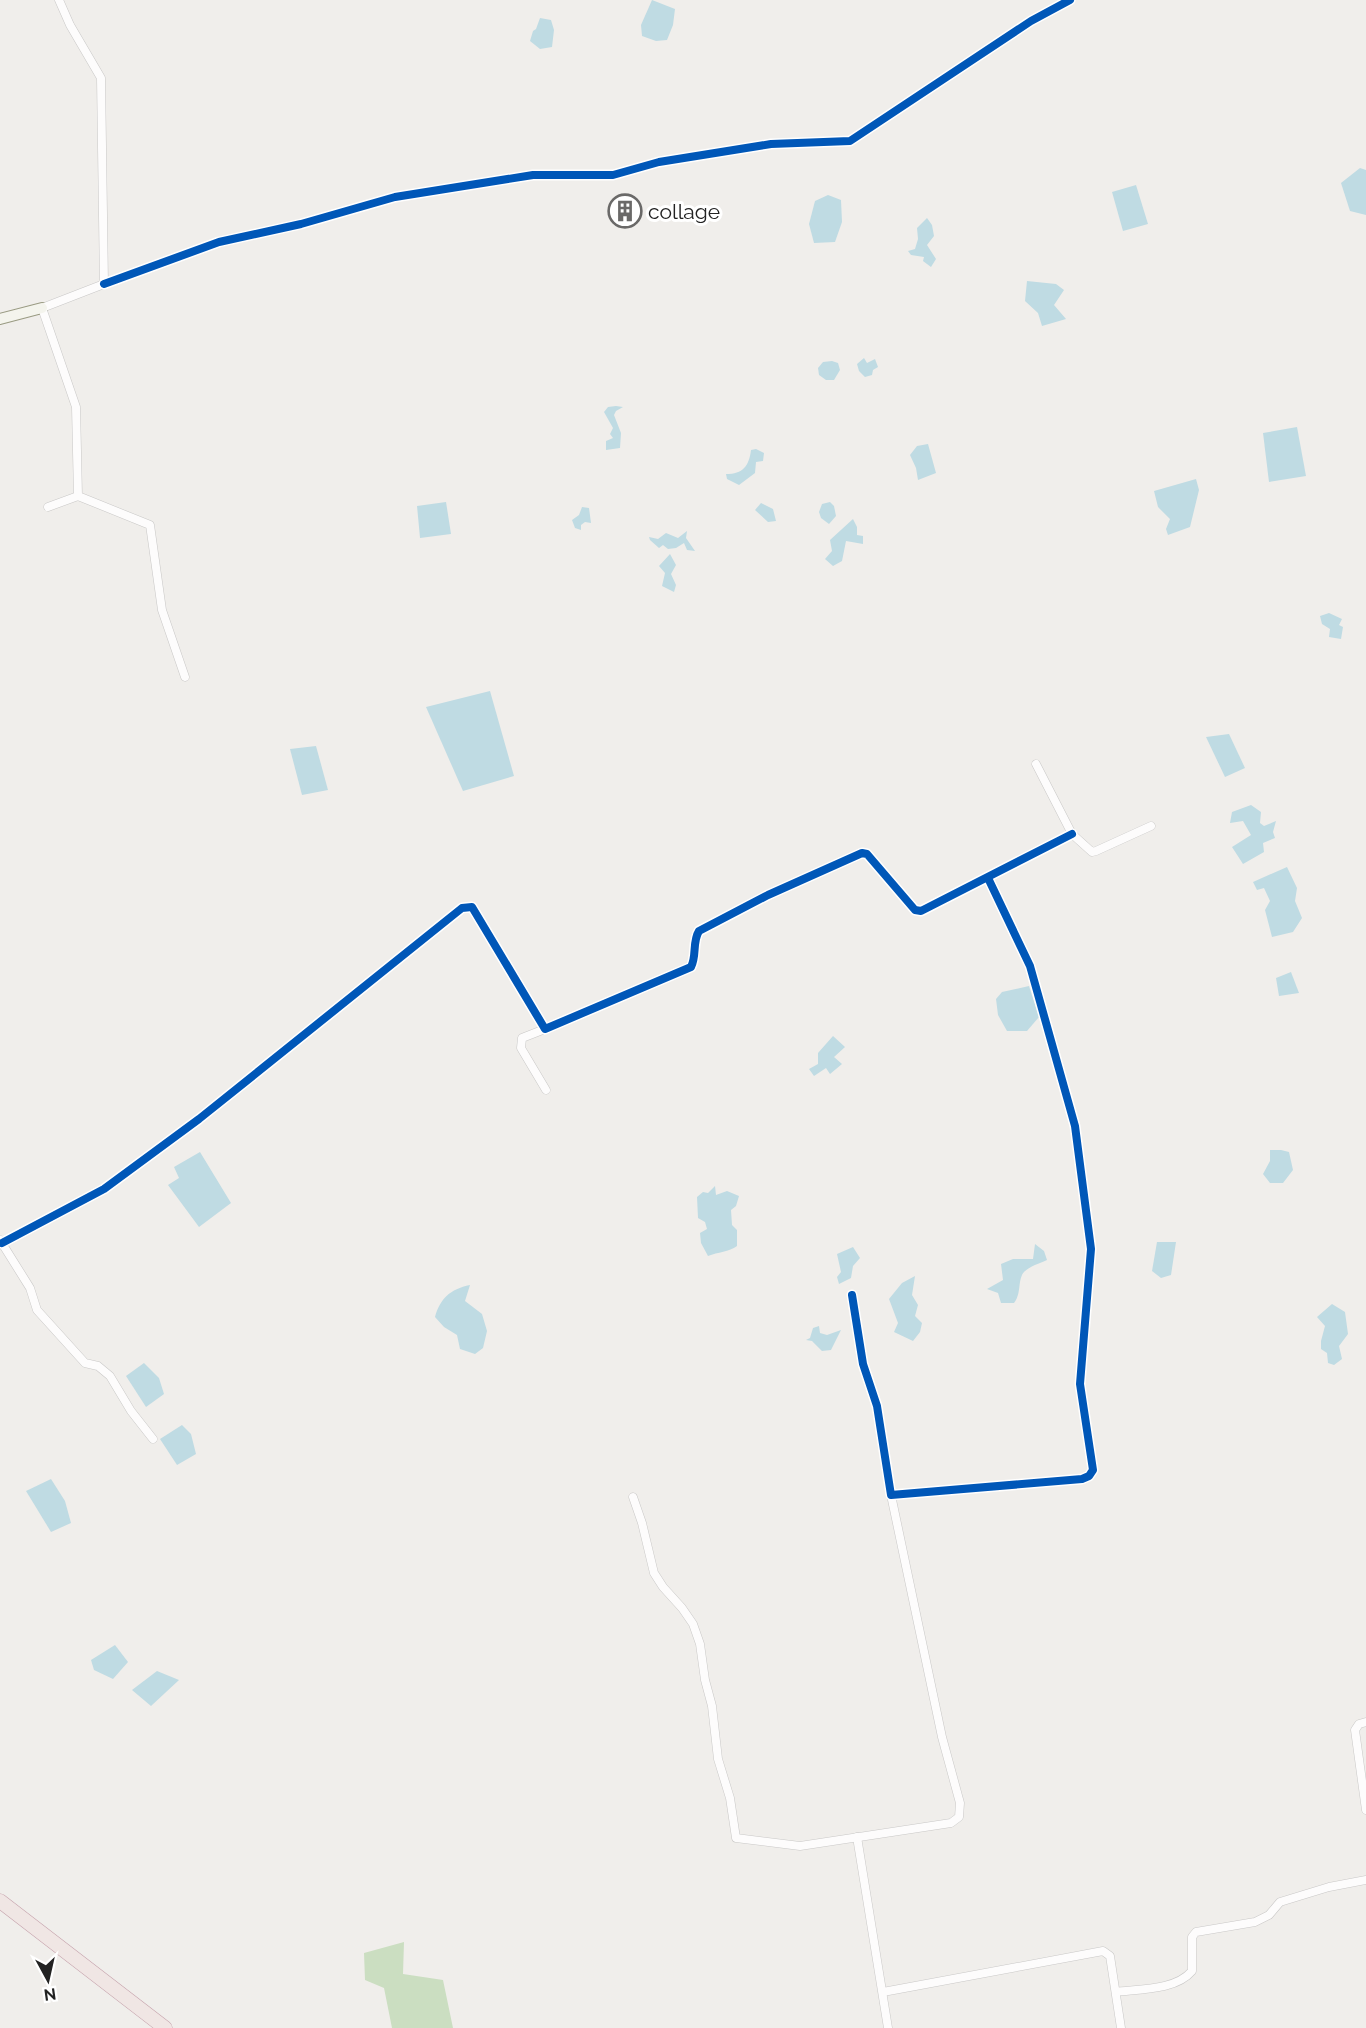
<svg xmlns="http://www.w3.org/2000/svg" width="1366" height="2028" viewBox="0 0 1366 2028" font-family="Raleway,sans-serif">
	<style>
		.forest { fill: #cbdec1 }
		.water { fill: #bfdbe3 }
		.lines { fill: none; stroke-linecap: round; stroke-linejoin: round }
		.minor-casing { stroke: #c9c8c7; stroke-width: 9 }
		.secondary-casing { stroke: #999a82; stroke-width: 12 }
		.trunk-casing { stroke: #c5a2ac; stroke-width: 15 }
		.minor { stroke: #fdfcfc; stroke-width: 8 }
		.secondary { stroke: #f4f4ed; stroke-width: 10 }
		.trunk { stroke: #f0e6e4; stroke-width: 14 }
		.cycleway-casing { stroke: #fff; stroke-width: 11 }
		.cycleway { stroke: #0057b8; stroke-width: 8 }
		.labels { text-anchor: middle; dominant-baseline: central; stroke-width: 6; stroke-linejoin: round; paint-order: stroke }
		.poi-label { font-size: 21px; fill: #222; stroke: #fff; text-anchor: start }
	</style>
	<rect width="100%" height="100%" fill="#f0eeeb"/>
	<polygon class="forest" points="404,1942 403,1974 443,1980 453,2028 392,2028 384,1988 365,1980 364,1953"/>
	<g class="water">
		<polygon points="652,0 675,9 673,25 667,40 656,41 642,36 641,25"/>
		<polygon points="540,18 551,20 554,30 552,47 540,49 530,41 533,31 536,29"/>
		<polygon points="1360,168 1366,170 1366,215 1350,211 1341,183"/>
		<polygon points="1136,185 1148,224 1123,231 1112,192"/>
		<polygon points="828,195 841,200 842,222 835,242 814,243 809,224 815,201"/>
		<polygon points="927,218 932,225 934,236 927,245 936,259 931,267 923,261 924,257 911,255 908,251 915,249 918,239 917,228"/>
		<polygon points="1027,281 1056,284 1064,290 1054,305 1066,319 1042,326 1038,313 1025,301"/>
		<polygon points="864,358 867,363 875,359 878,367 873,370 872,375 865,377 859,371 857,364"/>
		<polygon points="832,361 838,363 840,370 834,380 826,380 819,375 818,368 823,362"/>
		<polygon points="616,406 623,407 616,411 614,415 621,433 620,448 606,450 606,441 613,438 610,434 613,428 604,412 608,407"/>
		<polygon points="1297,427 1306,476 1269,482 1263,433"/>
		<polygon points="928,444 936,473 918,480 916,468 910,455 917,446"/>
		<path d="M756,449l8,4 -1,8 -7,1 -1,11 -16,12 -12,-6 -1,-5c17,0 23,-8 25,-24z"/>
		<polygon points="1196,479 1199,490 1190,527 1168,535 1166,529 1170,519 1158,507 1154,491"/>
		<polygon points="446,502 451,534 420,538 417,506"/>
		<polygon points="830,502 834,506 836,516 829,524 821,518 819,512 822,504"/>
		<polygon points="761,503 773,509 776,521 768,522 755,510"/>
		<polygon points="582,507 589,508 591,523 585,522 581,525 581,530 575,528 572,520 579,515"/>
		<polygon points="853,519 857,527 857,535 863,536 863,544 846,541 842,561 833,566 825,559 832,551 830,540"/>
		<polygon points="687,531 686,538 695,551 687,550 684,543 676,548 668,549 663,545 659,548 650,540 649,537 658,539 666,533 678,538"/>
		<polygon points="670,554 676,565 671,574 676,585 674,592 662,586 665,573 659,566"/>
		<polygon points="1329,613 1342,619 1339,625 1343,627 1341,639 1329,637 1330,629 1322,624 1320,616"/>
		<polygon points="490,691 514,776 463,791 426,707"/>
		<polygon points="1229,734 1245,768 1225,777 1206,737"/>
		<polygon points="316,746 328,790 302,795 290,749"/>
		<polygon points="1251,805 1261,812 1260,823 1264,826 1276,821 1273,832 1275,838 1263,843 1264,852 1243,864 1232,847 1251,835 1243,821 1230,823 1232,812"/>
		<polygon points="1287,867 1297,888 1295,901 1302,918 1293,932 1272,937 1265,910 1270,901 1264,888 1257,890 1253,882"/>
		<polygon points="1291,972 1299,993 1279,996 1276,978"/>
		<polygon points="1029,986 1039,1017 1027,1031 1007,1031 998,1015 996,999 1002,992"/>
		<polygon points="833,1036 845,1047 834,1057 842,1064 830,1074 826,1068 814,1076 809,1069 818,1064 818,1053"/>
		<polygon points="1270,1150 1281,1150 1289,1152 1293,1170 1283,1183 1270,1183 1263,1174 1270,1161"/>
		<polygon points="200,1152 231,1203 199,1227 168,1185 179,1178 174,1167"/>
		<path d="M715,1186l1,9 11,-4 12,5 -3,10 -5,4 1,15 5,5v16c-8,6 -19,6 -29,10l-7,-13 -1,-10 7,-4 -2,-7 -7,-4 -1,-21 6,-5 5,1z"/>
		<polygon points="1157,1242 1176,1242 1171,1275 1161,1278 1152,1271"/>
		<path d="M1035,1244l9,7 3,9c-8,4 -21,7 -25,15 -4,9 -1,19 -8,28h-13l-3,-10 -11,-4 16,-9 -2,-16 12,-5h20z"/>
		<polygon points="853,1247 860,1258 853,1266 851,1278 839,1284 837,1277 841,1272 837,1254"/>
		<polygon points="915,1276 912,1295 918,1305 915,1316 922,1323 920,1332 913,1341 894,1332 898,1323 889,1299 902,1283"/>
		<path d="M470,1285l-5,16 17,13 5,17 -4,17 -8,6 -15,-5 -3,-14 -13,-8 -9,-10c5,-18 15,-28 35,-32z"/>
		<polygon points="1332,1304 1345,1312 1348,1334 1339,1346 1342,1359 1334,1365 1328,1363 1327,1353 1321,1349 1321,1341 1325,1326 1317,1317"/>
		<polygon points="819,1326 820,1333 827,1335 841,1330 831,1350 822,1351 812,1341 806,1340 810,1338 813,1328"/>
		<polygon points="144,1363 159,1378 164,1394 146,1407 126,1376"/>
		<polygon points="182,1425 191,1434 196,1454 177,1465 160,1439"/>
		<polygon points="51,1479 65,1501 71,1523 51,1532 26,1491"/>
		<polygon points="115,1645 128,1662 113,1679 94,1670 91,1660"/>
		<polygon points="157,1671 179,1680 151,1706 132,1690"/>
	</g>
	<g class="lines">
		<g class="minor-casing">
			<g id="minor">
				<polyline points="59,0 70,25 101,78 104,284 42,308 76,407 78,496 150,525 162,610 185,677"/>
				<polyline points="104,284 219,242 301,224 395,197 533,175 613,175 659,162 771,144 850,141 1031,21 1070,0"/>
				<polyline points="48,507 78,496"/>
				<polyline points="1036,764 1072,834 1092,852 1096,851 1151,826"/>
				<polyline points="545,1029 522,1038 521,1048 546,1090"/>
				<polyline points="0,1240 30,1288 37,1310 85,1363 98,1366 110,1376 131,1411 153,1439"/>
				<path d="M2,1243l102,-54 95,-70 263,-211 10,-1 73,122 146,-62c6,-11 1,-25 8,-36l69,-36 94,-42 5,1 48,56 6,1 151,-77"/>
				<polyline points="852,1295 863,1364 877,1406 891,1495 1082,1479 1089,1476 1093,1470 1080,1384 1091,1249 1075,1126 1030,966 988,878"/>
				<polyline points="633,1497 642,1523 654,1573 663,1587 682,1608 693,1624 700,1644 705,1680 712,1706 718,1759 730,1798 736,1838 800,1846 951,1823 959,1817 960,1803 942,1737 891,1495"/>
				<polyline points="1366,1722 1359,1724 1355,1730 1366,1810"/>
				<polyline points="857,1837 888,2028"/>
				<polyline points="883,1992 1103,1951 1110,1956 1121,2028"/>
				<path d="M1116,1992c25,-3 60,-2 76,-21v-34l4,-5 59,-10 14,-7 11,-13 49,-15 37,-7"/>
			</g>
		</g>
		<g class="secondary-casing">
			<polyline id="secondary" points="0,319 42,308"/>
		</g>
		<g class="trunk-casing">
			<polyline id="trunk" points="0,1901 165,2028"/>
		</g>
		<use href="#minor" class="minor"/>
		<use href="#secondary" class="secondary"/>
		<use href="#trunk" class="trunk"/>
		<g class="cycleway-casing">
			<g id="cycleway">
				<polyline points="104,284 219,242 301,224 395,197 533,175 613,175 659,162 771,144 850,141 1031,21 1070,0"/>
				<path d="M2,1243l102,-54 95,-70 263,-211 10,-1 73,122 146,-62c6,-11 1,-25 8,-36l69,-36 94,-42 5,1 48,56 6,1 151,-77"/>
				<polyline points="852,1295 863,1364 877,1406 891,1495 1082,1479 1089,1476 1093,1470 1080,1384 1091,1249 1075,1126 1030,966 988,878"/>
			</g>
		</g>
		<use href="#cycleway" class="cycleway"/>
	</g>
	<defs>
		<g id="building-ring" transform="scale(1.725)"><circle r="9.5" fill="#fff" stroke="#6a6968" stroke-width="1.5"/><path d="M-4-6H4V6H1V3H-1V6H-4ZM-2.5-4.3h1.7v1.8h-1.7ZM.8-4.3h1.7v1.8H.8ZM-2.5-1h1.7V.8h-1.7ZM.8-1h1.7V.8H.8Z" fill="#6a6968"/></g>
	</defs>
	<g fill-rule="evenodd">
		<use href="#building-ring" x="625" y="211"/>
	</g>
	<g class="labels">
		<g class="poi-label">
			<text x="648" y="211">collage</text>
		</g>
	</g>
	<g transform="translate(48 1980) rotate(172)" stroke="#ffffff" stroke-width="4.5" paint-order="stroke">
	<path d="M0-4.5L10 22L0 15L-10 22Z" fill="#222222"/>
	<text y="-9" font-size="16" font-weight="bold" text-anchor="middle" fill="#222222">N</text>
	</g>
</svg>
